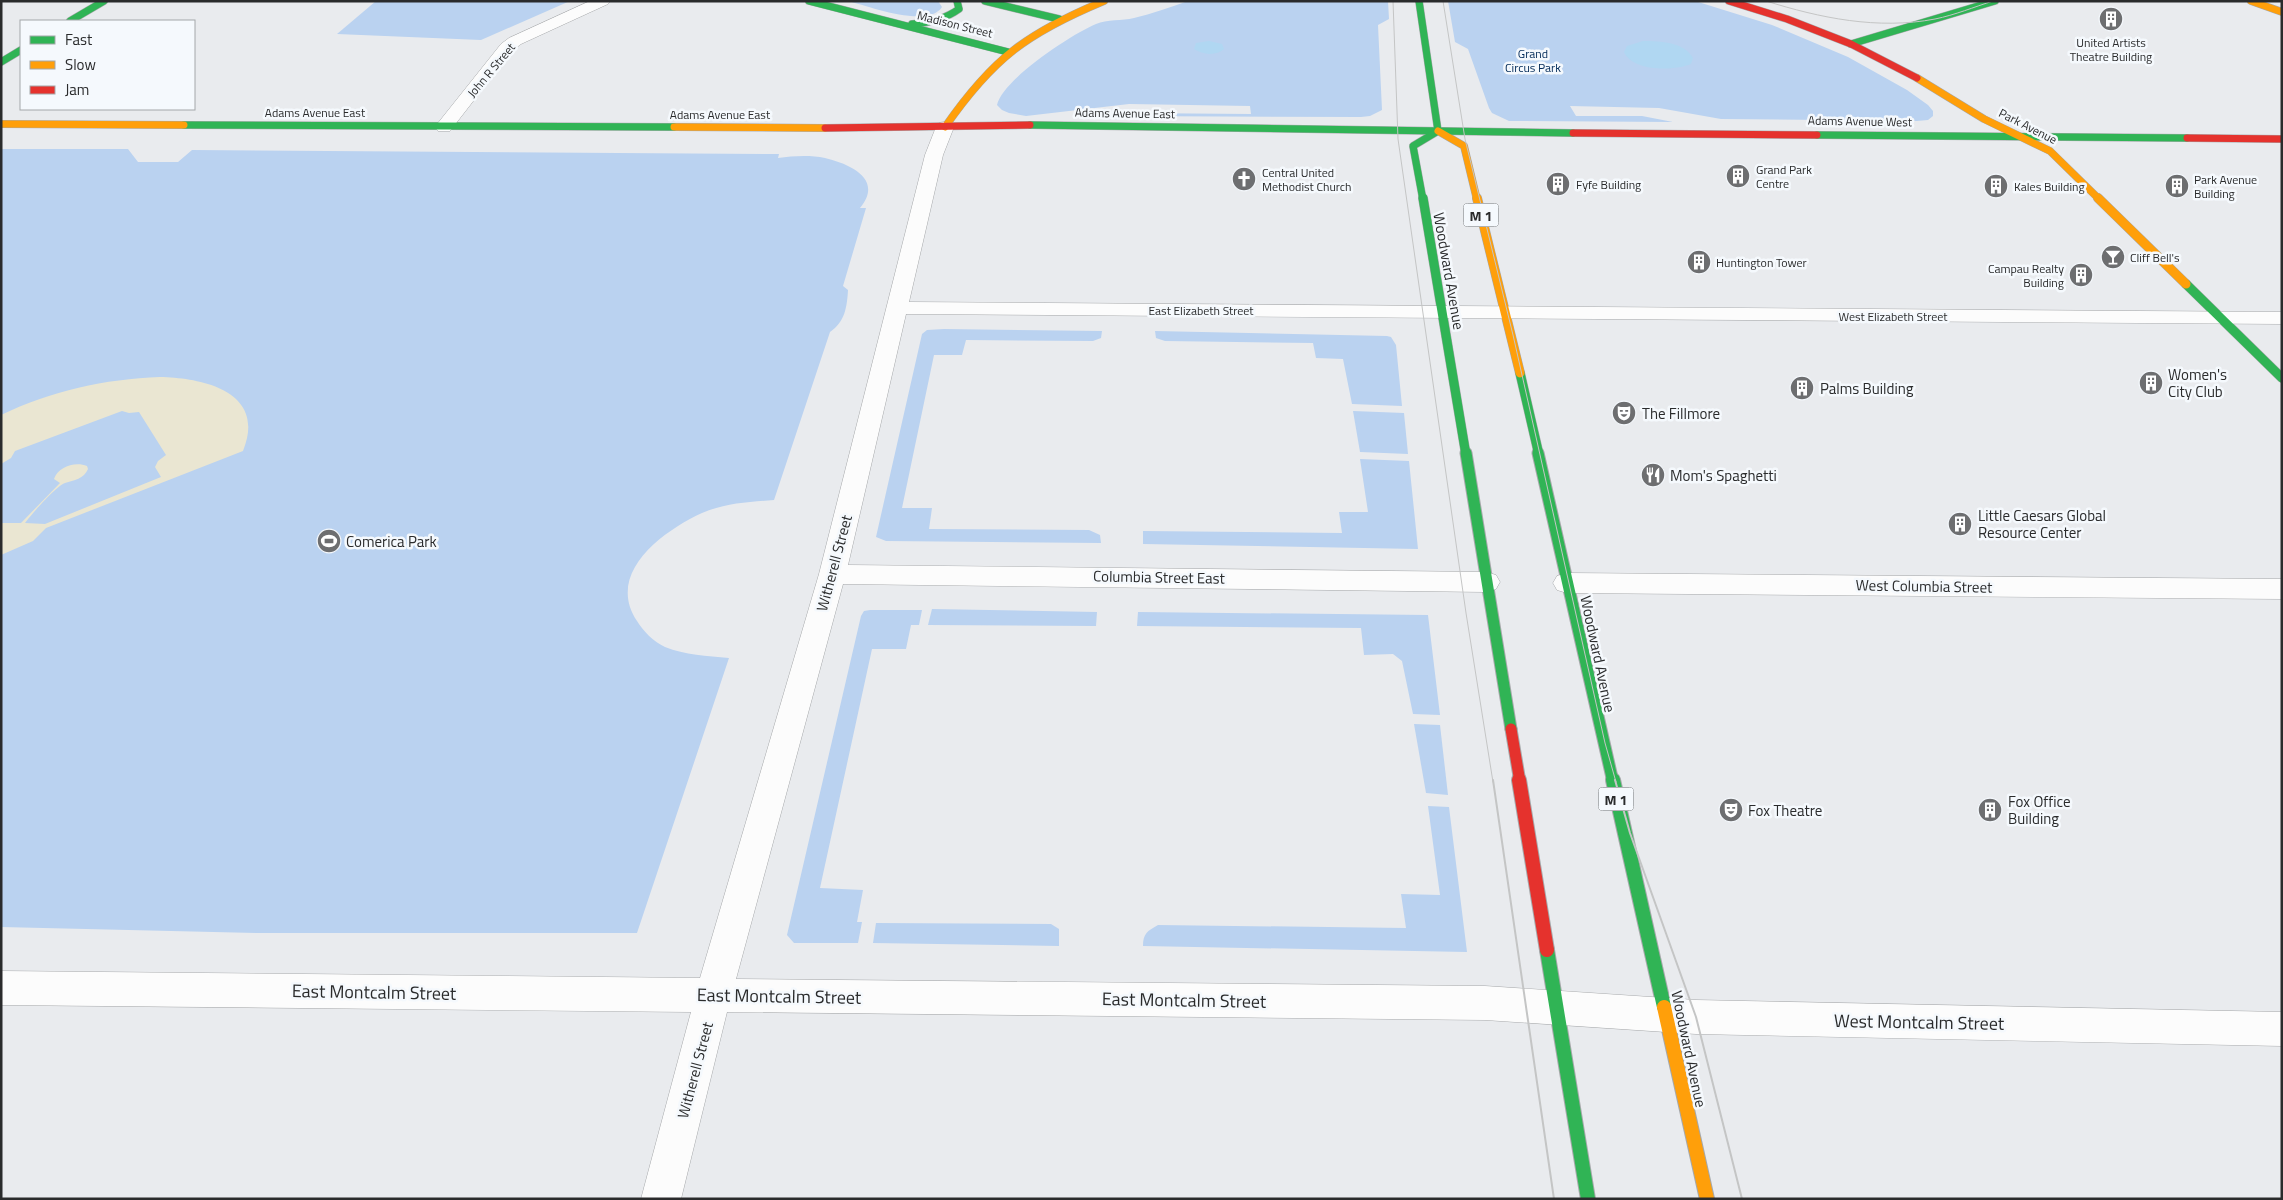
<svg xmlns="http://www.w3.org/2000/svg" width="2283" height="1200" viewBox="0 0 2283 1200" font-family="'Titillium Web',sans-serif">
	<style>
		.green { fill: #bad2f0 }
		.sand { fill: #eae6d2 }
		.water { fill: #b0d7f2 }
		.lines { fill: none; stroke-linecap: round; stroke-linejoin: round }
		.street-casing { stroke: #a6a8aa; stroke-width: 1 }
		.fast-far3-casing { stroke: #a6a8aa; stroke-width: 8 }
		.fast-far2-casing { stroke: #a6a8aa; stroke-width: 10 }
		.fast-far1-casing { stroke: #a6a8aa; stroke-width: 13 }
		.fast-casing { stroke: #a6a8aa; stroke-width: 16 }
		.slow-far2-casing { stroke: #a6a8aa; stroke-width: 8 }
		.slow-far1-casing { stroke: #a6a8aa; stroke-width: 10 }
		.slow-casing { stroke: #a6a8aa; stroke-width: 16 }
		.jam-far2-casing { stroke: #a6a8aa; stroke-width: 8 }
		.jam-far1-casing { stroke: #a6a8aa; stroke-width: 13 }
		.jam-casing { stroke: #a6a8aa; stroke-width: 16 }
		.street { fill: #fcfcfc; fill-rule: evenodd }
		.fast-far3 { stroke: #30b455; stroke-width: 7 }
		.fast-far2 { stroke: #30b455; stroke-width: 9 }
		.fast-far1 { stroke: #30b455; stroke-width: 11 }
		.fast { stroke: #30b455; stroke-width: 14 }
		.slow-far2 { stroke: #ff9f0a; stroke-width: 7 }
		.slow-far1 { stroke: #ff9f0a; stroke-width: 9 }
		.slow { stroke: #ff9f0a; stroke-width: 14 }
		.jam-far2 { stroke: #e5322d; stroke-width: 7 }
		.jam-far1 { stroke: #e5322d; stroke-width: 11 }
		.jam { stroke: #e5322d; stroke-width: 14 }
		.tram-far1 { stroke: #c4c5c5; stroke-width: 1 }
		.tram { stroke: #c4c5c5; stroke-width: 2 }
		.labels { text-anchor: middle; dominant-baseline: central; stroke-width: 5; stroke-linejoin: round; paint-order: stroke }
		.far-street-label { font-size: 12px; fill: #2a2b2c; stroke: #f5f9fd }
		.far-poi-label { font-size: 12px; fill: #2a2b2c; stroke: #f5f9fd; text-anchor: start }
		.far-park-label { font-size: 12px; fill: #002957; stroke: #f5f9fd }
		.shield { fill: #f5f9fd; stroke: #67696b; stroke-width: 1 }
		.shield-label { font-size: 14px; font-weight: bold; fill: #2a2b2c }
		.street-label { font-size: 15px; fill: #2a2b2c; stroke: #f5f9fd }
		.poi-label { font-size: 15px; fill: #2a2b2c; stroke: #f5f9fd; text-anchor: start }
		.near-street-label { font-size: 18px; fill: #2a2b2c; stroke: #f5f9fd }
	</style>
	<rect width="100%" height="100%" fill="#e9ebee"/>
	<g class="green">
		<polygon points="376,1 570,1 481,40 337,34"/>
		<path d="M848,1h90l4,6c-14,22 -74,-1 -94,-6z"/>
		<path d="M1188,1h200l1,18 -11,6 4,85 -12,6 -9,1 -244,-1 13,-3 121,1 -1,-8 -121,-2 -103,12 -17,-3 -7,-3 -5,-5c6,-26 75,-71 99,-81 11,-5 26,-3 38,-6 18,-4 36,-11 54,-17z"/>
		<polygon points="1448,1 1695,1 1772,25 1848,57 1907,90 1928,105 1933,111 1933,116 1928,120 1917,121 1721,119 1659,108 1570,106 1576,116 1642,116 1673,122 1509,121 1492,113 1489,108 1468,49 1455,42"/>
		<path d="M1,149h127l10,13h40l14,-12 587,4 -1,4c15,-2 32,-3 47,0 25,6 59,21 35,50h6l-23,78 5,4c-1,17 -3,32 -18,42l-56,168c-25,2 -49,3 -72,13 -39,18 -97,60 -65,108 6,10 17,21 28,26 20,8 42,9 64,11l-92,275h-379l-257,-6z"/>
		<polygon points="944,329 1102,331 1101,338 1093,341 966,340 962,355 934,355 902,508 932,508 929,529 1089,530 1100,535 1101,543 886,541 876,537 922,334 927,330"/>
		<polygon points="1155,331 1387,336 1391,337 1396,345 1402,406 1352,404 1343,359 1316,358 1313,343 1165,341 1156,338"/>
		<polygon points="1353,411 1404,413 1408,454 1360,452"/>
		<polygon points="1360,459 1409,461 1418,549 1143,544 1143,531 1342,533 1339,512 1368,512"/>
		<polygon points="932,609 1097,612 1096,626 928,625"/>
		<polygon points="870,610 922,610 919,625 911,625 906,649 872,649 820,888 863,890 857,922 862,922 858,943 794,943 787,935 861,616 864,611"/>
		<polygon points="1138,612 1428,615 1440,715 1413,714 1402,661 1393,654 1364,655 1361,628 1137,626"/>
		<polygon points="1414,724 1440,725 1448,795 1426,793"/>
		<path d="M1428,806l21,1 18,145 -324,-6c0,-12 4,-15 15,-21l248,3 -5,-34 39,1z"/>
		<polygon points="876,923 1051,924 1059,929 1059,946 873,943"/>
	</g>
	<path class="sand" d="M160,377c44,1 107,15 83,74l-197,77 -13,13 -32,14v-32h20l39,-40 -6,-4c4,-12 21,-18 33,-13l1,3c-4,10 -14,11 -23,14 -9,3 -34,32 -40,40l20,1 116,-47 -6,-10 3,-6 8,-6 -27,-43 -10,1 -7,-2 -107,40 -4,7 -10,6v-49c50,-24 104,-36 159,-38z"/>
	<g class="water">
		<path d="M1209,41l13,3 2,5c-8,7 -21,6 -30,0l2,-6z"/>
		<path d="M1643,41c17,0 41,1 50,17l-2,6c-17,7 -58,8 -67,-12l3,-6z"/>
	</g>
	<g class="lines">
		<g class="street-casing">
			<g id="street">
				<polygon points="590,1 610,1 608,4 521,44 513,50 450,131 438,131 435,127 438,123 501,44 509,38"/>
				<polygon points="945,122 951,123 954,127 943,155 909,302 2282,312 2282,324 906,314 848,565 1486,572 1496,575 1500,582 1496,589 1486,592 843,584 736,979 1485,986 1696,1000 2282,1012 2282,1046 1696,1034 1485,1020 727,1012 681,1199 641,1199 691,1012 1,1005 1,971 700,978 819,574 925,155 936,127 939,123"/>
				<polygon points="1567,573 2282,579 2282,599 1567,593 1557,590 1553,583 1557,576"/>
			</g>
		</g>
		<g class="fast-far3-casing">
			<g id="fast-far3">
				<polyline points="809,1 1008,52"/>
				<polyline points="985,1 1059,19"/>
				<polyline points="1419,1 1438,131"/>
				<polyline points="70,21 104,1"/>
				<path d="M912,24c18,-1 33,-5 47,-15l-2,-8"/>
				<polyline points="1851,44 1995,1"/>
				<polyline points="1,62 21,50"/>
				<polyline points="184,125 674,127"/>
				<polyline points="1030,125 1573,133"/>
				<polyline points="1817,135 2187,138"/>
				<polyline points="1423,200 1413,146 1438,131"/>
			</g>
		</g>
		<g class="fast-far2-casing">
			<g id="fast-far2">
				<polyline points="1423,198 1466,455"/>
				<polyline points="2186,284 2282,378"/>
				<polyline points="1520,373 1539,455"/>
			</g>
		</g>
		<g class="fast-far1-casing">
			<g id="fast-far1">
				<polyline points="1466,453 1511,729"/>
				<polyline points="1538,453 1613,782"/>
			</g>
		</g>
		<g class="fast-casing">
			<g id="fast">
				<polyline points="1613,780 1664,1007"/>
				<polyline points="1547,950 1588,1199"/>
			</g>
		</g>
		<g class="slow-far2-casing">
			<g id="slow-far2">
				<polyline points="2251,1 2282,12"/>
				<polyline points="1917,78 1984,119 2050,151 2100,200"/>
				<polyline points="1,124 184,125"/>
				<polyline points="674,127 825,128"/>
				<path d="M945,127c48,-69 82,-94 159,-126"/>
				<polyline points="1438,131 1464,146 1477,200"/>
			</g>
		</g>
		<g class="slow-far1-casing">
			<g id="slow-far1">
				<polyline points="1477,198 1520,373"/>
				<polyline points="2098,198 2186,284"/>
			</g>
		</g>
		<g class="slow-casing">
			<polyline id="slow" points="1664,1007 1707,1199"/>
		</g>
		<g class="jam-far2-casing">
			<g id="jam-far2">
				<polyline points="1729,1 1787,19 1851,44 1917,78"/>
				<polyline points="825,128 1030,125"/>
				<polyline points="1573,133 1817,135"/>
				<polyline points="2187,138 2282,139"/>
			</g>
		</g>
		<g class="jam-far1-casing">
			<polyline id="jam-far1" points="1511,729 1520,782"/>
		</g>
		<g class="jam-casing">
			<polyline id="jam" points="1519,780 1547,950"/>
		</g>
		<use href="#street" class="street"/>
		<use href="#fast-far3" class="fast-far3"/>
		<use href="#fast-far2" class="fast-far2"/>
		<use href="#fast-far1" class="fast-far1"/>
		<use href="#fast" class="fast"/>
		<use href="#slow-far2" class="slow-far2"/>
		<use href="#slow-far1" class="slow-far1"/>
		<use href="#slow" class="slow"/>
		<use href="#jam-far2" class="jam-far2"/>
		<use href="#jam-far1" class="jam-far1"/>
		<use href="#jam" class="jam"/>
		<g class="tram-far1">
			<polyline points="1393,1 1398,139 1466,613 1493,782"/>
			<polyline points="1443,1 1465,139 1513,335 1605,743 1616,782"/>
			<path d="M1766,1c54,17 112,29 169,18 20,-4 39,-12 58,-18"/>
		</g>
		<g class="tram">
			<polyline points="1493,780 1554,1199"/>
			<polyline points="1615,780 1630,833 1696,1017 1742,1199"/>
		</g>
	</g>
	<defs>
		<g id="building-disc" transform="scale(1.25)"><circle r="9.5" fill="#6d6e70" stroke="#f5f9fd"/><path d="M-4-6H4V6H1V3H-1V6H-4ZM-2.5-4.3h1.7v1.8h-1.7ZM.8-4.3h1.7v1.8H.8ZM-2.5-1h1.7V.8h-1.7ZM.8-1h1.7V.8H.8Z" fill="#fff"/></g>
		<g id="church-disc" transform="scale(1.25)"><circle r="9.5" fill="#6d6e70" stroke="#f5f9fd"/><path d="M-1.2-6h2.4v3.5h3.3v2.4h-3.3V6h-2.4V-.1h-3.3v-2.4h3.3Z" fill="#fff"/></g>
		<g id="bar-disc" transform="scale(1.25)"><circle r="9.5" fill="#6d6e70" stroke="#f5f9fd"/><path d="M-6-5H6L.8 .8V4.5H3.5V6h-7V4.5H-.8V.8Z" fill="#fff"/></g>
		<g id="theatre-disc" transform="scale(1.25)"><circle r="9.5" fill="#6d6e70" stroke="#f5f9fd"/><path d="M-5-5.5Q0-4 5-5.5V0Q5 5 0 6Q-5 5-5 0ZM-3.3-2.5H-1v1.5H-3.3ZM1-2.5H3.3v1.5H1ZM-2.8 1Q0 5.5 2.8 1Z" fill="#fff"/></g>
		<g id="restaurant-disc" transform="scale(1.25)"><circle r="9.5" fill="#6d6e70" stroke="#f5f9fd"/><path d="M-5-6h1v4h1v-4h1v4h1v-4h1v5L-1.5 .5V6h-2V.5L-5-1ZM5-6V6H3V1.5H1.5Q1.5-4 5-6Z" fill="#fff"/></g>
		<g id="stadium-disc" transform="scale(1.25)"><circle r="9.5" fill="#6d6e70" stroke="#f5f9fd"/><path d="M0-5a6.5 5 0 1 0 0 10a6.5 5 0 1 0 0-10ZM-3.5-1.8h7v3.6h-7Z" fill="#fff"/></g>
	</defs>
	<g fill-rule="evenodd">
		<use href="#building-disc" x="2111" y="19"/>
		<use href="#building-disc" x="1738" y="176"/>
		<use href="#church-disc" x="1244" y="179"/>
		<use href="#building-disc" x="1558" y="184"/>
		<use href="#building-disc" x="1996" y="186"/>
		<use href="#building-disc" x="2177" y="186"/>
		<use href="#bar-disc" x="2113" y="257"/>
		<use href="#building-disc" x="1699" y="262"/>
		<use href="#building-disc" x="2081" y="275"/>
		<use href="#building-disc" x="2151" y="383"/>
		<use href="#building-disc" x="1802" y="388"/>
		<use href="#theatre-disc" x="1624" y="413"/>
		<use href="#restaurant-disc" x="1653" y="475"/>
		<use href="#building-disc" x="1960" y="524"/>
		<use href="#stadium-disc" x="329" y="541"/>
		<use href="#theatre-disc" x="1731" y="810"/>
		<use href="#building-disc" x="1990" y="810"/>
	</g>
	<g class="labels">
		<g class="far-street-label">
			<text transform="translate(955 24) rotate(14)">Madison Street</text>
			<text transform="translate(491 70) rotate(-50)">John R Street</text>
			<text x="315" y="112">Adams Avenue East</text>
			<text transform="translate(1125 113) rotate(1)">Adams Avenue East</text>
			<text x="720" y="114">Adams Avenue East</text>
			<text transform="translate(1860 121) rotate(1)">Adams Avenue West</text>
			<text transform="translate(2028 126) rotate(27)">Park Avenue</text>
			<text x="1201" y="310">East Elizabeth Street</text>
			<text x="1893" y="316">West Elizabeth Street</text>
		</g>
		<g class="far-poi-label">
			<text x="2111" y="42" text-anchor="middle">United Artists<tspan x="2111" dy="14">Theatre Building</tspan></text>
			<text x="1756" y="169">Grand Park<tspan x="1756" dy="14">Centre</tspan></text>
			<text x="1262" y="172">Central United<tspan x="1262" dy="14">Methodist Church</tspan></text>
			<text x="2194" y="179">Park Avenue<tspan x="2194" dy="14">Building</tspan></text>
			<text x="1576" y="184">Fyfe Building</text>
			<text x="2014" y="186">Kales Building</text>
			<text x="2130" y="257">Cliff Bell's</text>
			<text x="1716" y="262">Huntington Tower</text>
			<text x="2064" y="268" text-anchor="end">Campau Realty<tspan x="2064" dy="14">Building</tspan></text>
		</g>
		<g class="far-park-label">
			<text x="1533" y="53">Grand<tspan x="1533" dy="14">Circus Park</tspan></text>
		</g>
		<g class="shield">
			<rect x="1463.5" y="203.5" width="35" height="23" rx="4"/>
			<rect x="1598.5" y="787.5" width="35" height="23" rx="4"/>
		</g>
		<g class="shield-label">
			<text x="1481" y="215">M 1</text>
			<text x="1616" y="799">M 1</text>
		</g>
		<g class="street-label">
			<text transform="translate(1449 271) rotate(80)">Woodward Avenue</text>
			<text transform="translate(834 563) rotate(-75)">Witherell Street</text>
			<text transform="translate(1159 577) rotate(1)">Columbia Street East</text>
			<text transform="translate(1924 586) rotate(1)">West Columbia Street</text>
			<text transform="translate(1598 654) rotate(78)">Woodward Avenue</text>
			<text transform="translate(1689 1049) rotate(78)">Woodward Avenue</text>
			<text transform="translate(695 1070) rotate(-75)">Witherell Street</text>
		</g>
		<g class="poi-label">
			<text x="2168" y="374">Women's<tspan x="2168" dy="17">City Club</tspan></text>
			<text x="1820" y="388">Palms Building</text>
			<text x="1642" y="413">The Fillmore</text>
			<text x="1670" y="475">Mom's Spaghetti</text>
			<text x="1978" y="515">Little Caesars Global<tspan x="1978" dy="17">Resource Center</tspan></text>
			<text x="346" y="541">Comerica Park</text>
			<text x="2008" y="801">Fox Office<tspan x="2008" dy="17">Building</tspan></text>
			<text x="1748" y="810">Fox Theatre</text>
		</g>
		<g class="near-street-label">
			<text transform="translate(374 992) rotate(1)">East Montcalm Street</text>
			<text transform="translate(779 996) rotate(1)">East Montcalm Street</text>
			<text transform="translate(1184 1000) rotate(1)">East Montcalm Street</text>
			<text transform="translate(1919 1022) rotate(1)">West Montcalm Street</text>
		</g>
	</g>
	<rect width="2283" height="1200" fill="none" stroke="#2a2b2c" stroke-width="5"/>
	<rect x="20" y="20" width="175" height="90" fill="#f5f9fd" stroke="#a4a7a9"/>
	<rect x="30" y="36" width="25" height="8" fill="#30b455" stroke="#a4a7a9"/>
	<text x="65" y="45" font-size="15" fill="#2a2b2c">Fast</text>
	<rect x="30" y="61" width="25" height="8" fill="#ff9f0a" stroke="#a4a7a9"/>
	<text x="65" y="70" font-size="15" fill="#2a2b2c">Slow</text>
	<rect x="30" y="86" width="25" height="8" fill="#e5322d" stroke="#a4a7a9"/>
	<text x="65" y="95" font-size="15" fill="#2a2b2c">Jam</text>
</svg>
